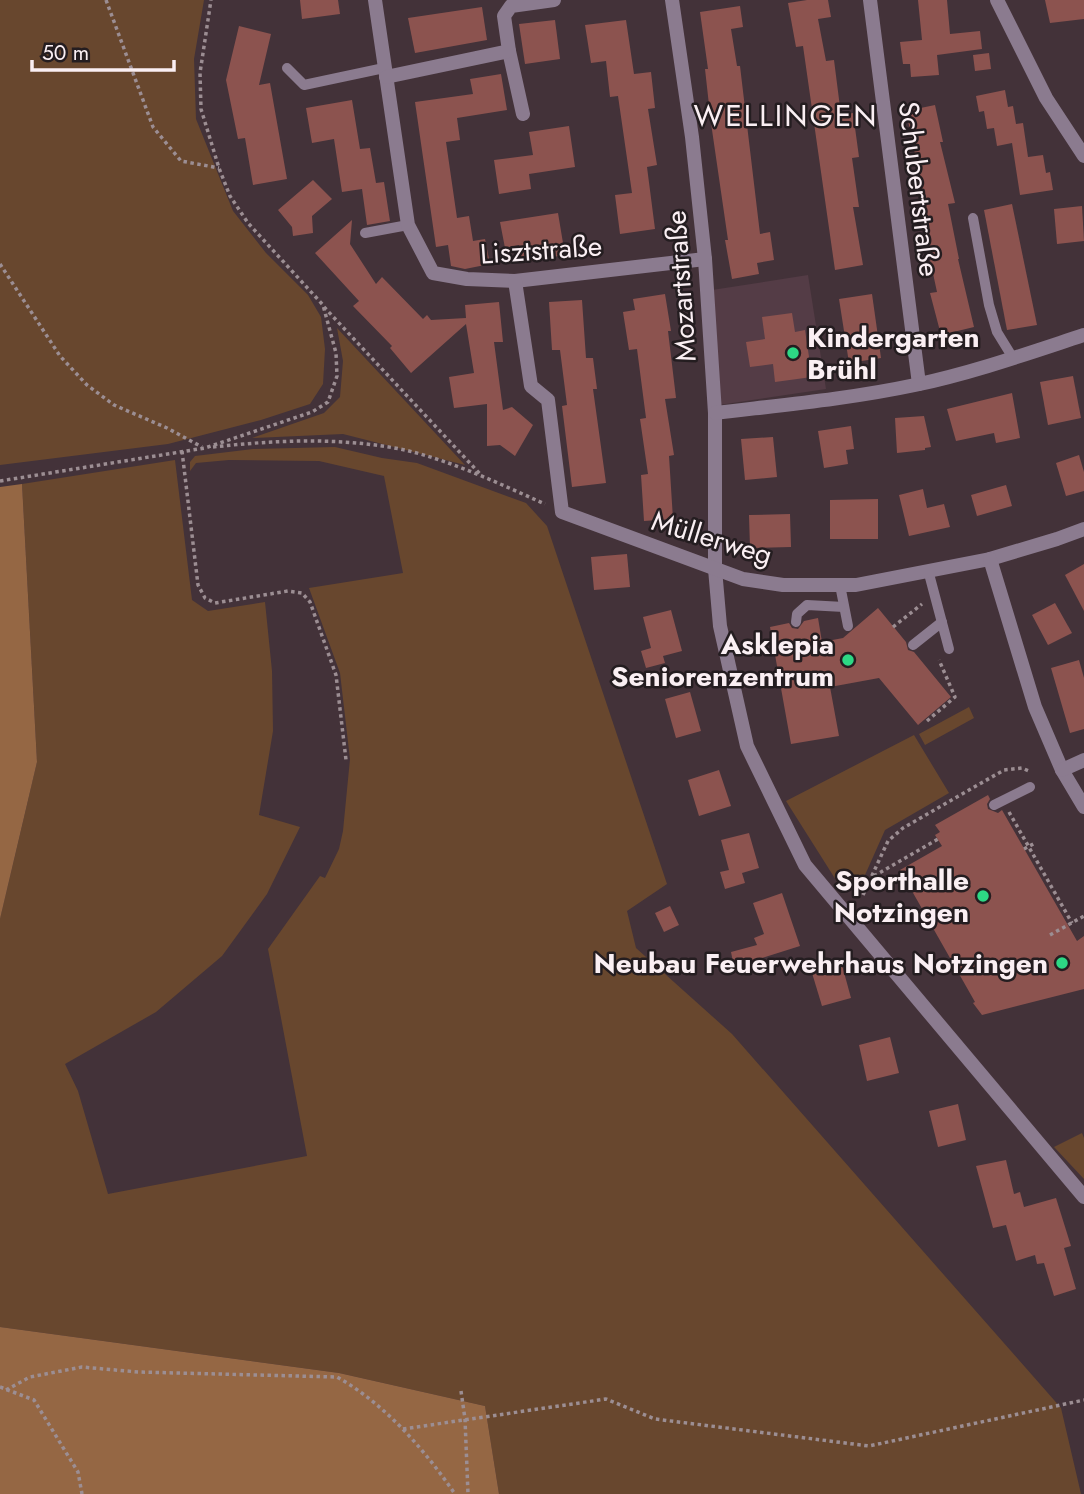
<svg xmlns="http://www.w3.org/2000/svg" width="1084" height="1494" viewBox="0 0 1084 1494" font-family="Jost,sans-serif">
	<style>
		.built { fill: #543c46 }
		.green { fill: #68472e }
		.forest { fill: #956744 }
		.building { fill: #8c534f }
		.lines { fill: none; stroke-linecap: round; stroke-linejoin: round }
		.path { stroke: #9c8e93; stroke-width: 3.5; stroke-dasharray: 3.5 3.5; stroke-linecap: butt }
		.lane { stroke: #8b7b8f; stroke-width: 10 }
		.street { stroke: #8b7b8f; stroke-width: 14 }
		.poi-dot { fill: #2dd884; stroke: #241d20; stroke-width: 2.5 }
		.labels { text-anchor: middle; dominant-baseline: central; stroke-width: 5; stroke-linejoin: round; paint-order: stroke }
		.street-label { font-size: 28px; fill: #faeff3; stroke: #241d20 }
		.poi-label { font-size: 28px; font-weight: bold; fill: #faeff3; stroke: #241d20; text-anchor: end }
		.neighbourhood-label { font-size: 30px; letter-spacing: 2px; fill: #faeff3; stroke: #241d20 }
	</style>
	<rect width="100%" height="100%" fill="#433239"/>
	<polygon class="built" points="808,275 826,389 719,405 712,290"/>
	<g class="green">
		<polygon points="0,0 204,0 194,59 196,119 233,211 266,253 308,295 321,317 325,349 323,384 310,404 261,420 168,444 0,465"/>
		<polygon points="337,328 465,465 343,434 252,438 324,413 340,397 343,361"/>
		<polygon points="335,447 382,458 417,463 526,503 547,526 667,884 627,911 636,948 732,1034 1061,1408 1081,1494 499,1494 485,1406 339,1373 0,1327 0,919 37,762 22,484 175,460 192,600 208,611 265,602 272,671 273,731 259,815 300,827 267,894 222,956 156,1012 65,1064 78,1091 108,1194 307,1156 268,949 320,876 325,878 339,849 343,831 350,759 340,673 309,588 403,573 384,476 319,461 229,460 196,463 190,471 190,462 195,456 253,449"/>
		<polygon points="969,707 974,718 925,745 919,734"/>
		<polygon points="914,735 949,793 885,830 861,884 841,888 786,801"/>
		<polygon points="1082,1133 1084,1138 1084,1179 1054,1147"/>
	</g>
	<g class="forest">
		<polygon points="22,484 37,762 0,919 0,487"/>
		<polygon points="0,1327 339,1373 485,1406 499,1494 0,1494"/>
	</g>
	<g class="building">
		<polygon points="300,0 338,0 340,14 302,19"/>
		<polygon points="807,0 828,0 831,17 818,19 826,61 834,60 841,115 853,113 859,157 852,158 859,207 853,207 863,265 835,270 803,46 796,47 788,3"/>
		<polygon points="918,0 947,0 950,34 980,31 982,49 937,55 939,75 911,77 910,64 903,64 900,42 922,40"/>
		<polygon points="1045,0 1084,0 1084,19 1050,23"/>
		<polygon points="740,6 743,27 731,29 737,66 740,66 760,234 770,232 774,260 757,263 759,274 732,279 725,240 728,240 711,123 705,69 708,69 700,12"/>
		<polygon points="482,7 487,40 415,53 408,18"/>
		<polygon points="555,20 560,59 525,64 519,24"/>
		<polygon points="626,20 634,74 651,72 655,108 648,109 657,165 647,167 655,229 620,234 615,195 632,193 618,96 610,97 606,61 591,63 585,25"/>
		<polygon points="239,26 271,34 259,85 270,83 287,179 253,185 245,138 238,139 226,80"/>
		<polygon points="989,53 991,69 975,71 973,55"/>
		<polygon points="501,74 507,110 457,118 460,140 446,142 457,218 469,216 473,241 485,239 490,264 465,269 451,266 448,245 436,247 415,102 473,94 470,79"/>
		<polygon points="1005,90 1008,107 1013,106 1016,124 1023,123 1028,157 1043,155 1046,173 1050,172 1053,190 1020,195 1012,143 997,146 994,128 987,129 984,111 979,112 976,96"/>
		<polygon points="352,100 360,149 370,148 376,183 384,182 390,221 367,225 362,189 342,192 334,139 312,143 306,108"/>
		<polygon points="935,105 943,142 940,142 955,203 948,204 959,259 958,259 974,327 941,335 930,293 937,292 923,227 929,225 916,170 918,169 906,111"/>
		<polygon points="569,126 575,167 529,174 531,189 499,194 494,160 533,155 529,132"/>
		<polygon points="313,180 332,199 312,216 313,233 293,236 292,227 278,210"/>
		<polygon points="1012,204 1037,325 1007,330 984,210"/>
		<polygon points="1082,206 1084,241 1057,244 1054,209"/>
		<polygon points="558,213 565,255 522,262 519,245 505,248 500,222"/>
		<polygon points="352,220 350,244 376,284 382,277 423,319 427,315 431,320 466,318 465,305 499,302 503,342 494,342 503,410 512,407 533,425 515,456 500,445 487,446 487,404 454,408 449,377 474,373 466,324 411,373 390,348 392,346 353,306 359,301 315,253"/>
		<polygon points="665,294 671,331 668,331 676,398 665,399 674,455 669,456 673,519 644,521 641,475 648,474 640,419 646,418 637,349 629,350 623,312 635,310 633,299"/>
		<polygon points="872,294 881,358 849,363 839,299"/>
		<polygon points="582,300 586,358 593,358 597,389 593,389 606,483 572,487 562,406 567,405 560,350 552,350 549,302"/>
		<polygon points="792,313 795,332 805,330 812,377 775,382 773,364 750,367 746,342 765,339 762,317"/>
		<polygon points="1073,376 1081,418 1048,425 1040,382"/>
		<polygon points="1012,393 1020,438 996,443 994,433 956,441 947,409"/>
		<polygon points="924,416 931,447 925,448 925,450 897,453 895,418"/>
		<polygon points="851,426 854,449 846,450 848,464 824,468 818,431"/>
		<polygon points="773,437 777,477 745,480 741,439"/>
		<polygon points="1079,455 1084,472 1084,491 1066,496 1056,463"/>
		<polygon points="1006,485 1012,506 977,516 971,495"/>
		<polygon points="923,489 927,508 944,504 950,527 909,536 899,495"/>
		<polygon points="878,499 878,539 830,539 830,500"/>
		<polygon points="790,514 791,547 750,548 749,515"/>
		<polygon points="627,554 630,587 594,590 591,557"/>
		<polygon points="1084,564 1084,611 1065,575"/>
		<polygon points="1055,603 1072,633 1048,645 1032,615"/>
		<polygon points="878,608 906,642 908,650 914,652 951,697 918,725 879,678 830,687 839,736 791,744 770,627 789,623 792,628 798,629 804,621 818,618 822,642 843,638"/>
		<polygon points="671,610 682,651 663,656 665,663 646,668 641,651 651,648 643,617"/>
		<polygon points="1079,660 1084,678 1084,729 1070,733 1051,668"/>
		<polygon points="690,692 701,731 676,738 665,699"/>
		<polygon points="719,770 731,806 699,816 688,780"/>
		<polygon points="988,795 990,799 987,804 988,809 998,813 1002,810 1077,941 1084,936 1084,989 982,1015 973,1003 975,1002 900,870 942,846 935,835 940,832 935,825"/>
		<polygon points="749,833 759,868 742,873 745,883 725,889 720,872 729,870 721,840"/>
		<polygon points="782,893 800,946 734,967 731,952 757,945 754,938 764,934 753,903"/>
		<polygon points="670,906 679,925 664,932 655,913"/>
		<polygon points="842,965 851,998 822,1006 812,973"/>
		<polygon points="890,1037 899,1073 867,1081 859,1045"/>
		<polygon points="958,1104 966,1140 938,1147 929,1111"/>
		<polygon points="1006,1160 1014,1194 1020,1192 1024,1207 1056,1198 1071,1246 1064,1248 1076,1289 1054,1296 1044,1263 1037,1264 1035,1255 1016,1261 1006,1225 993,1228 976,1166"/>
	</g>
	<g class="lines">
		<g class="path">
			<polyline points="106,0 153,127 181,161 219,168"/>
			<polyline points="0,264 60,356 87,385 114,405 167,428 202,447"/>
			<polyline points="324,307 481,475"/>
			<path d="M213,447c64,-7 129,-10 192,3 47,11 95,34 140,54"/>
			<polyline points="182,451 198,585 205,598 215,603 288,591 302,593 310,602 336,675 346,760"/>
			<polyline points="0,481 205,448 312,412 328,402 337,376 336,353 323,305 248,223 230,196 219,168 201,109 200,73 211,0"/>
			<polyline points="893,627 922,604"/>
			<polyline points="927,721 955,697 939,660"/>
			<polyline points="1009,812 1072,923"/>
			<polyline points="1024,849 1035,843"/>
			<polyline points="874,876 938,839"/>
			<polyline points="863,895 888,841 903,828 1004,770 1022,768 1031,772"/>
			<polyline points="1050,935 1084,916"/>
			<polyline points="0,1387 34,1400 78,1472 82,1494"/>
			<path d="M6,1390l24,-13 52,-10 56,5 199,5c48,27 87,72 118,117"/>
			<polyline points="461,1391 465,1419 468,1494"/>
			<polyline points="403,1429 606,1399 655,1419 869,1446 1084,1400"/>
		</g>
		<g class="lane">
			<polyline points="287,68 304,85 384,68"/>
			<polyline points="973,218 989,305 997,332 1013,358"/>
			<polyline points="365,233 408,225"/>
			<polyline points="928,570 949,649"/>
			<polyline points="840,585 848,626"/>
			<polyline points="796,622 797,614 807,605 844,607"/>
			<polyline points="913,645 942,622"/>
			<polyline points="994,805 1030,787"/>
		</g>
		<g class="street">
			<polyline points="375,0 408,225 433,273 467,279 515,281 705,259"/>
			<polyline points="672,0 692,137 705,259 715,413 715,569 720,626 747,746 805,865 1084,1197"/>
			<polyline points="870,0 919,384"/>
			<polyline points="997,0 1046,98 1084,156"/>
			<polyline points="509,51 523,114"/>
			<polyline points="386,77 509,51 504,16 511,6 554,0"/>
			<polyline points="515,281 531,386 548,400 562,512 743,579 783,585 856,585 990,559 1057,539 1084,529"/>
			<path d="M715,413c67,-8 134,-14 200,-28 57,-12 114,-32 169,-50"/>
			<polyline points="990,559 1035,707 1062,770 1084,807"/>
			<polyline points="1062,770 1084,760"/>
		</g>
	</g>
	<g class="poi-dot">
		<circle cx="793" cy="353" r="7"/>
		<circle cx="848" cy="660" r="7"/>
		<circle cx="983" cy="896" r="7"/>
		<circle cx="1062" cy="963" r="7"/>
	</g>
	<g class="labels">
		<g class="street-label">
			<text transform="translate(919 189) rotate(83)">Schubertstraße</text>
			<text transform="translate(541 250) rotate(-4)">Lisztstraße</text>
			<text transform="translate(681 286) rotate(-94)">Mozartstraße</text>
			<text transform="translate(712 538) rotate(17)">Müllerweg</text>
		</g>
		<g class="poi-label">
			<text x="807" y="337" text-anchor="start">Kindergarten<tspan x="807" dy="32">Brühl</tspan></text>
			<text x="834" y="644">Asklepia<tspan x="834" dy="32">Seniorenzentrum</tspan></text>
			<text x="969" y="880">Sporthalle<tspan x="969" dy="32">Notzingen</tspan></text>
			<text x="1048" y="963">Neubau Feuerwehrhaus Notzingen</text>
		</g>
		<g class="neighbourhood-label">
			<text x="786" y="115">WELLINGEN</text>
		</g>
	</g>
	<path d="M32 60v10h142v-10" fill="none" stroke="#faeff3" stroke-width="3.5"/>
	<text x="42" y="60" font-size="21" fill="#faeff3" stroke="#241d20" stroke-width="5" paint-order="stroke">50 m</text>
</svg>
